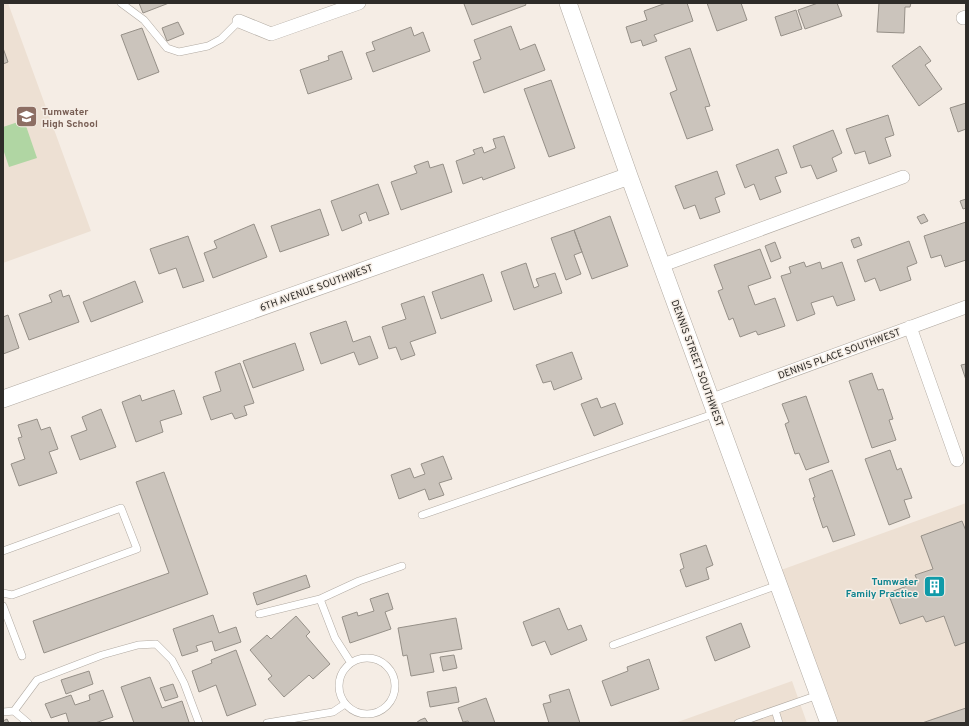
<svg xmlns="http://www.w3.org/2000/svg" width="969" height="726" viewBox="0 0 969 726" font-family="Overpass,sans-serif">
<style>
.built{fill:#ede0d3}
.green{fill:#b0d6a3}
.building{fill:#cbc4bc;stroke:#969088}
.lines{fill:none;stroke-linecap:round;stroke-linejoin:round}
.service-casing{stroke:#b1aaa2;stroke-width:8}
.minor-casing{stroke:#b1aaa2;stroke-width:14}
.tertiary-casing{stroke:#b1aaa2;stroke-width:18}
.service{stroke:#fff;stroke-width:7}
.minor{stroke:#fff;stroke-width:13}
.tertiary{stroke:#fff;stroke-width:17}
.labels{text-anchor:middle;stroke-width:3;stroke-linejoin:round;paint-order:stroke}
.education-label{font-size:10px;font-weight:bold;fill:#785e54;stroke:#f5ede5;text-anchor:start}
.street-label{font-size:10px;fill:#2e2c29;stroke:#f5ede5}
.culture-label{font-size:10px;font-weight:bold;fill:#0d838f;stroke:#f5ede5;text-anchor:end}
</style>
<rect width="100%" height="100%" fill="#f5ede5"/>
<path class="built" d="M3,3H8L91,231L3,263Z
M966,503V723H836L781,570Z
M792,681L807,723H675Z"/>
<path class="green" d="M24,120L37,158L9,167L3,149V127Z"/>
<path class="building" d="M139,3H169L143,13Z
M466,3H525L526,5L472,25L464,4Z
M666,3H687L693,21L654,35L657,41L643,46L641,40L631,43L626,27L647,20L644,11Z
M707,3H741L747,20L717,31Z
M818,3H837L842,16L805,29L798,10Z
M879,3H911L910,7H905L904,33L877,32Z
M796,10L802,29L781,36L775,17Z
M178,22L184,34L167,41L162,28Z
M511,26L520,50L535,44L545,70L484,93L473,62L481,59L474,40Z
M411,27L414,36L423,32L430,51L373,72L366,53L375,50L372,42Z
M142,28L159,72L138,80L121,35Z
M920,46L931,61L925,65L942,89L919,106L892,66Z
M3,48L8,62L3,64Z
M690,48L710,106L705,107L713,130L687,139L670,93L677,90L665,57Z
M342,51L352,79L308,94L300,70L329,60L328,56Z
M551,80L575,148L549,157L524,89Z
M966,103V129L958,132L950,108Z
M888,115L894,135L885,138L891,156L869,164L865,151L855,154L846,129Z
M833,130L842,153L832,158L837,171L817,179L811,165L801,168L793,146Z
M504,136L515,168L483,180L482,177L463,184L456,161L475,154L473,150L482,147L484,153L496,148L493,139Z
M778,149L787,173L775,177L781,192L760,200L754,184L745,188L736,165Z
M428,161L430,168L443,164L452,192L401,210L391,182L417,173L414,166Z
M717,171L725,194L715,198L720,212L700,219L695,205L684,209L675,186Z
M378,184L389,214L369,221L366,212L359,215L362,223L342,231L331,201Z
M966,199V208L963,209L960,201Z
M320,209L329,235L280,252L271,226Z
M924,214L928,221L921,224L917,217Z
M610,216L628,266L592,279L574,230Z
M966,222V260L945,267L941,255L931,258L924,236Z
M254,224L267,257L213,278L204,253L217,248L214,241Z
M574,230L582,252L574,255L581,274L566,280L551,238Z
M188,236L204,281L183,288L176,268L159,274L150,249Z
M859,237L862,245L854,248L851,240Z
M909,241L917,263L907,267L911,280L880,291L875,278L865,282L857,260Z
M775,242L781,258L771,262L765,246Z
M760,249L771,278L748,286L755,305L775,298L785,326L758,335L756,331L740,337L733,318L729,320L718,291L723,289L714,265Z
M804,262L806,267L820,262L822,269L842,262L855,300L837,306L833,296L811,303L815,314L797,321L781,276L791,273L789,267Z
M526,263L534,288L539,286L536,279L555,273L562,293L514,310L501,272Z
M483,274L492,301L441,319L432,292Z
M135,281L143,302L91,322L83,302Z
M61,290L63,297L69,295L79,322L29,340L19,314L52,302L49,295Z
M424,296L436,333L410,342L415,355L401,360L396,347L389,349L382,327L406,319L401,304Z
M8,315L19,348L3,354V317Z
M346,321L353,342L370,336L378,358L359,365L354,352L321,364L310,333Z
M295,343L304,370L253,388L243,361Z
M572,352L582,379L554,390L551,381L543,383L536,365Z
M240,363L254,403L244,406L247,415L235,419L232,413L211,420L203,397L221,391L215,372Z
M966,364V380L961,365Z
M872,373L878,390L883,389L893,419L889,420L896,440L872,448L849,381Z
M174,390L182,414L160,421L163,432L136,442L122,402L140,395L142,401Z
M806,396L829,462L806,470L799,453L795,454L785,424L789,422L782,404Z
M597,398L601,408L615,403L623,424L594,436L581,404Z
M101,409L116,447L80,460L71,436L87,430L82,417Z
M37,419L41,430L50,427L58,449L49,452L57,473L19,486L11,464L25,459L18,438L22,437L18,425Z
M890,450L897,470L901,468L912,498L904,500L910,517L889,525L865,459Z
M443,456L452,479L439,483L444,495L429,500L425,489L399,499L391,475L410,468L414,478L425,474L421,464Z
M832,470L855,535L833,542L827,526L823,528L813,498L815,497L809,479Z
M164,472L208,594L44,653L33,621L169,573L136,482Z
M962,521L966,531V642L955,646L944,616L926,622L923,616L900,624L888,593L918,582L915,575L933,569L921,536Z
M706,545L713,565L706,568L709,579L686,587L680,570L684,568L680,554Z
M306,575L310,587L257,605L253,593Z
M388,593L393,609L385,612L391,629L350,643L342,617L357,612L358,616L374,611L370,599Z
M559,608L568,630L581,625L587,640L551,655L545,641L532,646L523,622Z
M213,615L219,633L236,627L241,642L215,651L212,641L196,646L198,651L182,656L173,629Z
M296,616L310,632L306,636L330,664L313,679L309,675L284,697L268,679L272,676L250,650L267,635L271,639Z
M456,618L462,649L430,654L434,672L411,676L407,655L403,656L398,628Z
M741,623L750,647L715,661L706,637Z
M236,650L256,705L227,716L216,685L199,692L192,671L212,663L211,660Z
M454,655L457,668L443,671L440,657Z
M649,659L659,689L611,706L602,681L628,671L627,667Z
M89,671L93,684L66,694L61,680Z
M150,677L162,708L182,701L189,722L186,723H134L121,687Z
M173,684L178,697L165,701L160,688Z
M456,687L459,702L430,707L427,692Z
M569,689L580,723H549L543,704L551,702L549,695Z
M103,690L113,717L95,723H69L66,713L51,718L45,704L71,695L75,705L90,700L89,695Z
M486,698L495,723H469L468,721L463,722L458,708Z
M966,708V723H922Z
M425,718L428,723H416L420,720Z
M7,719L9,723H3V721Z"/>
<g class="lines">
<defs>
<path id="service" d="M121,3L144,20L167,48L179,52L208,46L221,39L239,21
M422,515L716,413
M3,551L121,508L137,549L12,595L3,593
M3,606L22,656
M259,614L320,599
M613,645L778,585
M339 686a28 28 0 1 1 56 0a28 28 0 1 1-56 0Z
M351,663L335,638L320,599L359,581L402,566
M775,710L779,723
M14,711L37,680L102,655L138,645L156,644L172,660L184,683L199,723
M3,712L14,711L28,723
M267,723L333,712L345,704
M738,723L818,695"/>
<path id="minor" d="M963,18L966,17
M239,21L271,34L359,3
M663,265L903,177
M910,327L957,460
M712,400L966,307"/>
<path id="tertiary" d="M568,3L629,176L829,723
M3,399L629,176"/>
</defs>
<use href="#service" class="service-casing"/>
<use href="#minor" class="minor-casing"/>
<use href="#tertiary" class="tertiary-casing"/>
<use href="#service" class="service"/>
<use href="#minor" class="minor"/>
<use href="#tertiary" class="tertiary"/>
</g>
<defs>
<symbol id="school-square" viewBox="-11 -11 22 22"><rect x="-9" y="-9" width="18" height="18" rx="4" fill="#8d6e63" stroke="#f5ede5"/><path d="M0-5L7-2L0 1L-7-2ZM-4 1L0 2.5L4 1V4Q0 6-4 4Z" fill="#fff"/></symbol>
<symbol id="building-square" viewBox="-11 -11 22 22"><rect x="-9" y="-9" width="18" height="18" rx="4" fill="#0f9aa8" stroke="#f5ede5"/><path d="M-4-6H4V6H1V3H-1V6H-4ZM-2.5-4.3h1.7v1.8h-1.7ZM.8-4.3h1.7v1.8H.8ZM-2.5-1h1.7V.8h-1.7ZM.8-1h1.7V.8H.8Z" fill="#fff"/></symbol>
</defs>
<g fill-rule="evenodd">
<use href="#school-square" x="14" y="104" width="25" height="25"/>
<use href="#building-square" x="922" y="574" width="25" height="25"/>
</g>
<g class="labels">
<g class="education-label">
<text x="42" y="115">Tumwater<tspan x="42" dy="12">High School</tspan></text>
</g>
<g class="street-label">
<text transform="translate(316 287) rotate(-20)" y="4">6TH AVENUE SOUTHWEST</text>
<text transform="translate(839 353) rotate(-20)" y="4">DENNIS PLACE SOUTHWEST</text>
<text transform="translate(698 363) rotate(70)" y="4">DENNIS STREET SOUTHWEST</text>
</g>
<g class="culture-label">
<text x="918" y="585">Tumwater<tspan x="918" dy="12">Family Practice</tspan></text>
</g>
</g>
<rect width="969" height="726" fill="none" stroke="#2e2c29" stroke-width="8"/>
</svg>
